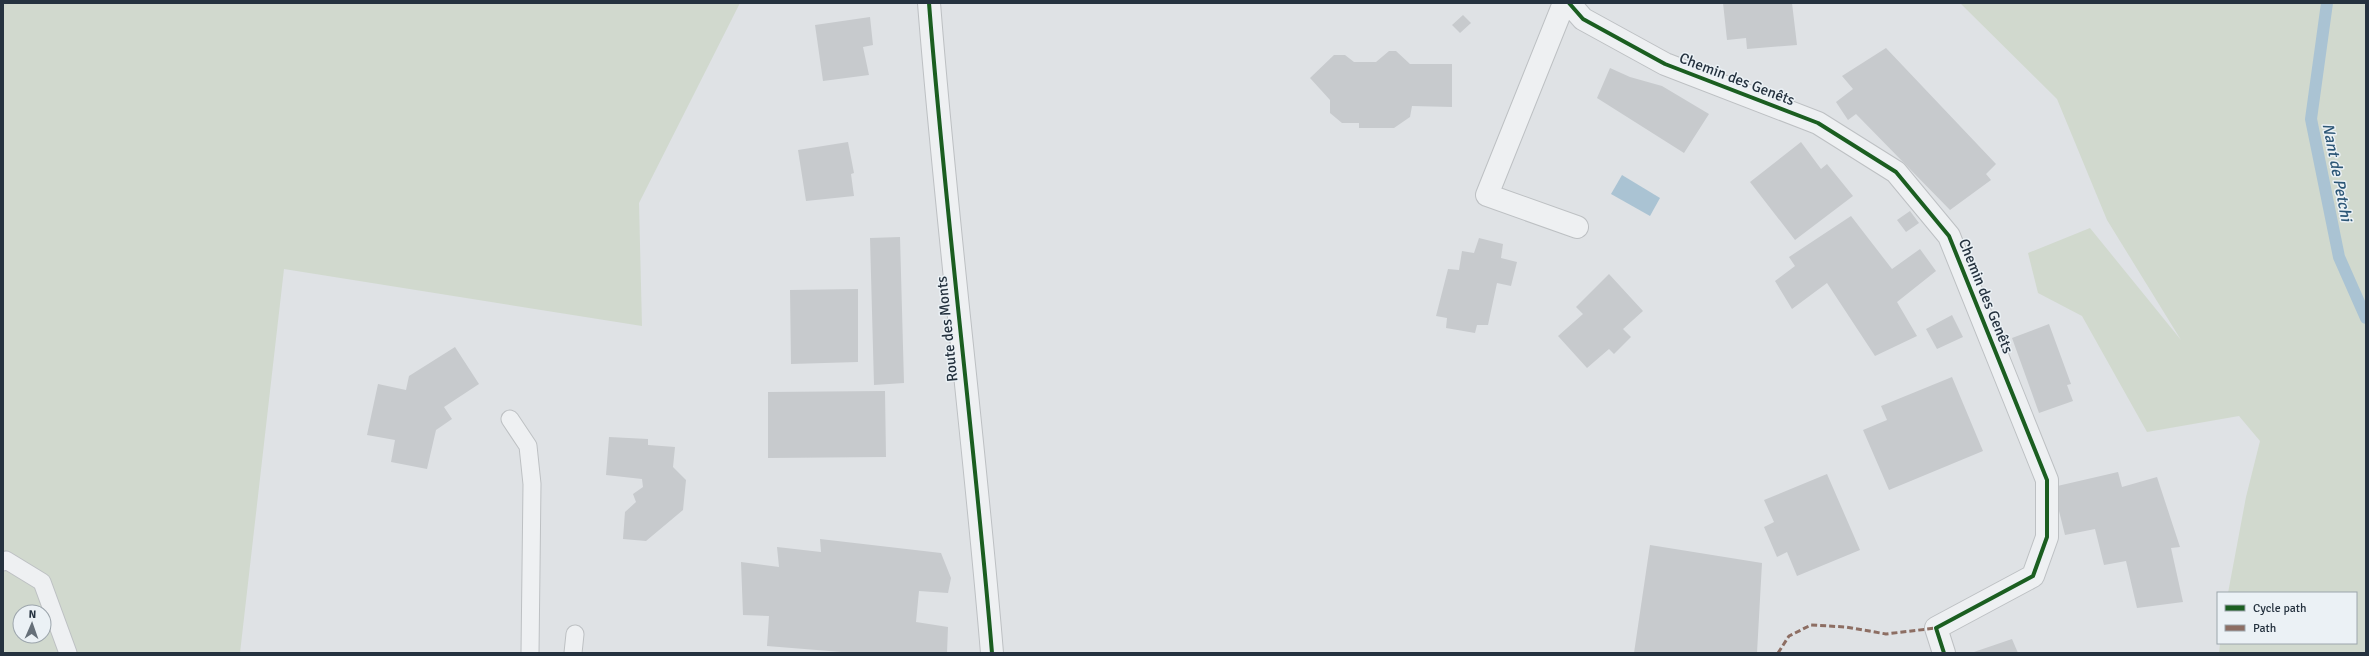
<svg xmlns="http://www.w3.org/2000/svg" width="2369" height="656" viewBox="0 0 2369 656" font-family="Signika,sans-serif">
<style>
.green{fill:#d1d9ce;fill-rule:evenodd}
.water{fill:#aac3d3}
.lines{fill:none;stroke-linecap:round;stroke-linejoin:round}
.stream{stroke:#aac3d3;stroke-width:12}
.building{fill:#c7cacd}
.lane-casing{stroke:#bdc0c3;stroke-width:19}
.street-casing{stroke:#bdc0c3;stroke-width:24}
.lane{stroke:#eef0f2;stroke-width:17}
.street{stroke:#eef0f2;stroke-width:22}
.quiet{stroke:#8d6e63;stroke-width:3;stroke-dasharray:6 3;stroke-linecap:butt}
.cycleway-casing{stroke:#ebf1f5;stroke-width:6}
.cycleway{stroke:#1b5e20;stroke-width:4}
.labels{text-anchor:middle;stroke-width:3;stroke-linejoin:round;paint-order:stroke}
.street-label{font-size:15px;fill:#25323f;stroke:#ebf1f5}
.water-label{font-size:16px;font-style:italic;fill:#2c5676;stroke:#ebf1f5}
</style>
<rect width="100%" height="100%" fill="#dfe2e5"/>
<path class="green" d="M3,3H740L639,203L642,326L284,269L240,653H3ZM20,612H44V636H20Z
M1960,3H2366V653H2219L2220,643H2356V593H2228L2246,497L2260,441L2239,416L2147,432L2082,316L2038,293L2028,253L2090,228L2181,340L2107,220L2057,99Z"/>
<path class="water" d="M1622,175L1660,198L1650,216L1611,194Z"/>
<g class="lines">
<path class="stream" d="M2327,3L2311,119L2339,257L2366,318"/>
</g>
<path class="building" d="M1723,3H1792L1797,45L1747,49L1746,38L1727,40Z
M1463,15L1471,23L1460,33L1452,25Z
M870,17L873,45L863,47L869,75L823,81L815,25Z
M1886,48L1996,164L1986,174L1991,180L1950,210L1856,114L1848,120L1836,102L1853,89L1842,76Z
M1389,51H1396L1410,64H1452V107L1412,106L1410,117L1394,128H1359V123H1342L1330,113V100L1310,78L1334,55H1345L1354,62H1376Z
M1610,68L1630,77L1662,86L1709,114L1684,153L1597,98Z
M848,142L854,173L851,174L854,196L806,201L798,150Z
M1801,142L1821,169L1827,164L1853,196L1795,240L1750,182Z
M1910,211L1919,223L1906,232L1897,220Z
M1851,216L1892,269L1920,249L1936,271L1897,302L1917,336L1875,356L1827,283L1792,309L1775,281L1795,266L1789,257Z
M900,237L904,383L874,385L870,238Z
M1479,238L1503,244L1501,258L1517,262L1511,286L1497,283L1488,325H1477L1475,333L1446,328L1447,318L1436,316L1448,269L1459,270L1462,251L1474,253Z
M1609,274L1643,311L1623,329L1631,337L1614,354L1609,349L1587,368L1558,336L1583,314L1576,307Z
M858,289V362L791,364L790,290Z
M1952,315L1963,337L1937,349L1926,329Z
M2049,324L2071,384L2067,385L2073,401L2039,413L2012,338Z
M455,347L479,384L444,407L452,419L436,430L427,469L391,462L395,440L367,435L378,384L406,390L409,376Z
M1952,377L1983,451L1889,490L1863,430L1887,420L1881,406Z
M885,391L886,457L768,458V392Z
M609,437L648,439V445L675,447L673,467L686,480L683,510L646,541L623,539L625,512L636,502L633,494L643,487L642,479L606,475Z
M2118,472L2122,487L2157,477L2180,547L2171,548L2183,602L2137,608L2126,561L2104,565L2095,529L2065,535L2053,487Z
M1827,474L1860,550L1797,576L1787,552L1777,557L1764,527L1774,522L1764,500Z
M820,539L941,553L951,578L948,593L919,591L916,622L948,627L947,653H854L767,646L769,616L743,615L741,562L779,567L777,547L821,552Z
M1650,545L1762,563L1757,653H1634Z
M2012,639L2018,653H1971Z"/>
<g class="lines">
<defs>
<path id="lane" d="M510,419L528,446L532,484L530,653
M3,562L6,560L42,582L68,653
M573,653L575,634"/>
<path id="street" d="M929,3C946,220 974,436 992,653
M1564,3L1487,195L1577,227
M1569,3L1583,19L1665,64L1818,123L1896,172L1949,236L2047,480V537L2033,576L1936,628L1944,653"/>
</defs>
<use href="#lane" class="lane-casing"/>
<use href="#street" class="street-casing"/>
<use href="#lane" class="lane"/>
<use href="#street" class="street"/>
<path class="quiet" d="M1778,653L1789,636L1811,625L1846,627L1886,634L1936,628"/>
<defs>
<path id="cycleway" d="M929,3C946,220 974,436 992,653
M1569,3L1583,19L1665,64L1818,123L1896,172L1949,236L2047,480V537L2033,576L1936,628L1944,653"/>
</defs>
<use href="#cycleway" class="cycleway-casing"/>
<use href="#cycleway" class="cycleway"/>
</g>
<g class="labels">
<g class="street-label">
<text transform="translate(1737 79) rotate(21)" y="5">Chemin des Genêts</text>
<text transform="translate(1986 296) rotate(68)" y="5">Chemin des Genêts</text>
<text transform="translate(947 329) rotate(-96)" y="5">Route des Monts</text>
</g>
<g class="water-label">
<text transform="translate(2338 172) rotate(79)" y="6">Nant de Petchi</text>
</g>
</g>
<rect width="2369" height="656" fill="none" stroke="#25323f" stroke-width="8"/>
<rect x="2217" y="592" width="140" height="52" fill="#ebf1f5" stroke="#9ca5ac"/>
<rect x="2225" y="605" width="20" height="6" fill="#1b5e20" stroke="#9ca5ac"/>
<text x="2253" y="612" font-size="12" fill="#25323f">Cycle path</text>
<rect x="2225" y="625" width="20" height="6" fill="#8d6e63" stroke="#9ca5ac"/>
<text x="2253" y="632" font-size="12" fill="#25323f">Path</text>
<g transform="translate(32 624) rotate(2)"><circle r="19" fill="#ebf1f5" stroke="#9ca5ac"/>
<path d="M0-3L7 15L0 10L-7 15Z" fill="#667079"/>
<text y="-6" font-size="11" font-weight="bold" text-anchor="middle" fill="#25323f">N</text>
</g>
</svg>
